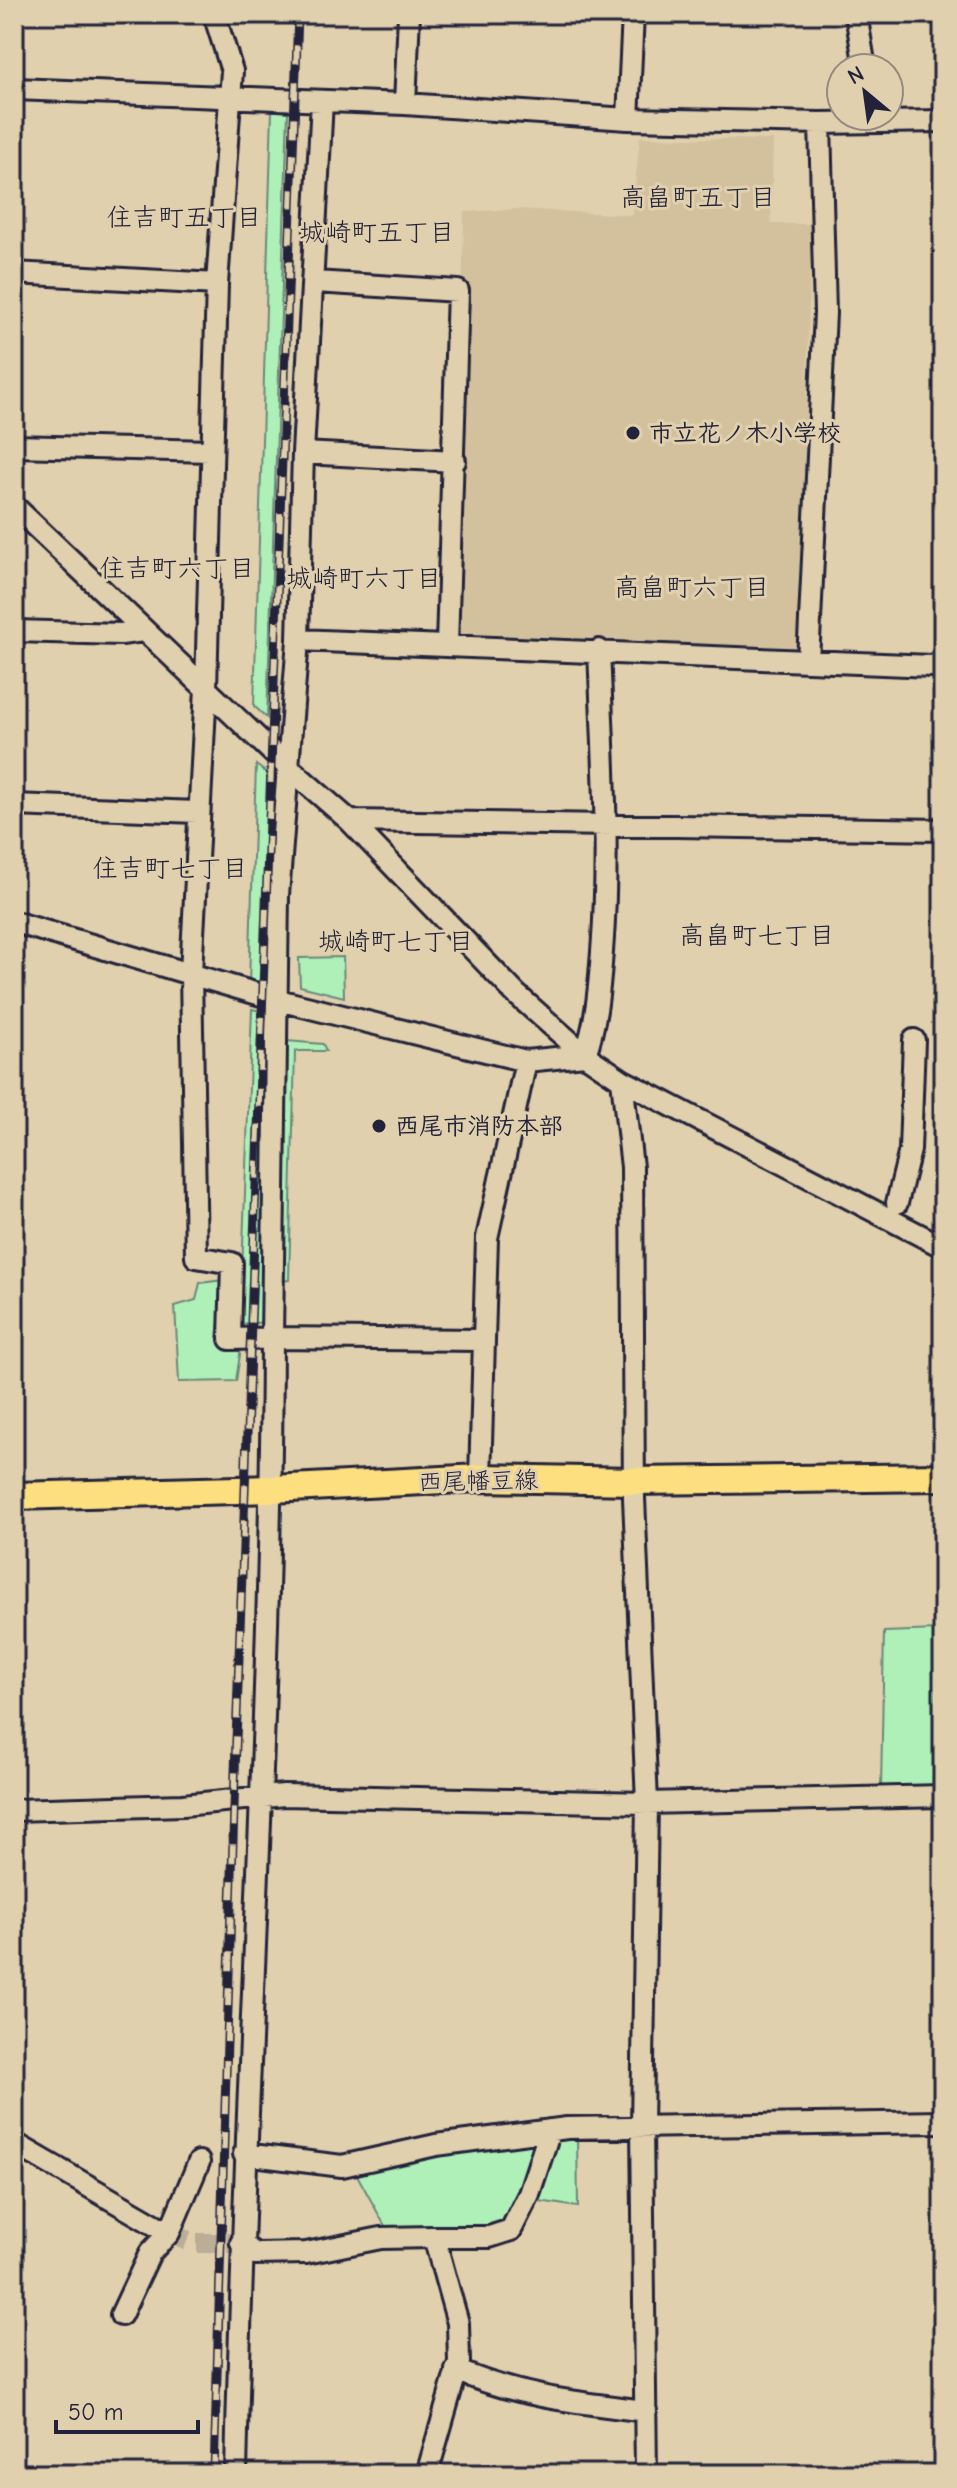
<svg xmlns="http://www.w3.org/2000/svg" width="957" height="2488" viewBox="0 0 957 2488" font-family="'Comic Neue','Klee One',sans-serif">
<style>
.built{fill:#d3c19e}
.green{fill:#aff0b9;stroke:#68897a;stroke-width:2}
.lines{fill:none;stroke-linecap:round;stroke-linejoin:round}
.minor-tunnel{stroke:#bbad96;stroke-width:20;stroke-dasharray:20 10;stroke-linecap:butt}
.minor-casing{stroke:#22223b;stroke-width:26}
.major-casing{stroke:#22223b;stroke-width:32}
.minor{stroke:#e1d0ad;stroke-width:20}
.major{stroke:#fddf80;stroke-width:26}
.rail-casing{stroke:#22223b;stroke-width:9}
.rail{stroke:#e1d0ad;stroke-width:6;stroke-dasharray:18;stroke-linecap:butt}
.poi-dot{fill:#22223b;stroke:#e1d0ad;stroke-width:3}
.labels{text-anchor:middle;stroke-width:6;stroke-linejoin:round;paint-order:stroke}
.poi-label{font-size:24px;font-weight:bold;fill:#22223b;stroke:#e1d0ad;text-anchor:start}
.street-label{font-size:24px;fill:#22223b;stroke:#e1d0ad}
.neighbourhood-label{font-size:26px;fill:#22223b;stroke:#e1d0ad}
</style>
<rect width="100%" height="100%" fill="#e1d0ad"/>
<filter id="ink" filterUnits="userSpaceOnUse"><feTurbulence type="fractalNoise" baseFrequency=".0125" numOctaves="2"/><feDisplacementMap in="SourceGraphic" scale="16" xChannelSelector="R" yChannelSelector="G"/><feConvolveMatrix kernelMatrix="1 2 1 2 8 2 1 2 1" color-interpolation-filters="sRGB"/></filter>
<g filter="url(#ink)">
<path class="built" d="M640,137L773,140L771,224H811L801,654L455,641L464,212L516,209L632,215Z"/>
<path class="green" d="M272,110L288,112L267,718L254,706Z
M256,765L280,783L272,992L249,984Z
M343,957L344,997L300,986L299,958Z
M252,1009L274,1014L267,1322L240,1324Z
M286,1041L323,1044L326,1051H295L289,1280L280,1281Z
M224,1280L217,1337L241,1348L236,1381L179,1382L175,1306L196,1300L200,1283Z
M939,1630L933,1785L881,1789L884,1632Z
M554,2135L577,2136L578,2207L533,2200Z
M541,2139L506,2225L491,2232L385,2226L357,2175L372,2167Z"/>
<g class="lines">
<path class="minor-tunnel" d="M169,2233L193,2243H241"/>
<defs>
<path id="minor" d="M214,14L232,71L217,284L206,688L191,973L196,1257L232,1263L230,1339L272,1338L278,895L298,640L303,453L322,101
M856,14L865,68
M14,89L405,104L628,119L820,123L943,121
M405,104L409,14
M628,119L633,14
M14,273L217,284
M315,282L458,291L447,645
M14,446L211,451
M303,453L455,461
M14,506L288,767L350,821L516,994L585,1055L622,1080L943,1247
M14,631L121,634L143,631
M298,640L932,666L943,662
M808,661L825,313L820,123
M14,805L197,812
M350,821L943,830
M14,922L278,1000L526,1061L585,1055
M585,1055C597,1021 599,988 602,952C610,852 603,750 599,650
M622,1080L632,1167L634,1498L647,1803L642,2127L646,2474
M897,1203L910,1150L914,1040
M480,1478L487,1238L526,1061
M14,1810L183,1805L284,1795L647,1803L943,1796
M14,2143L169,2233
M244,2154L342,2166L436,2145L567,2128L943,2122
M434,2237H489L511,2230L529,2194L550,2130
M241,2243L255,2254L306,2253L381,2238L434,2237L458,2323L459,2362L427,2474
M121,2315L150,2253L169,2233L199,2162
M456,2370C517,2397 582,2403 646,2411
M236,2474C244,2095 271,1717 272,1338L482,1340"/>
<path id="major" d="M14,1496L272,1489L480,1478L634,1481L943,1477"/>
</defs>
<use href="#minor" class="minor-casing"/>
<use href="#major" class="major-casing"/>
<use href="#minor" class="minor"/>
<use href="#major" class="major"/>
<defs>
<path id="rail" d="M214,2474L236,1741L298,14"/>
</defs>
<use href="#rail" class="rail-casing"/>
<use href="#rail" class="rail"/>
</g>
</g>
<g class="poi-dot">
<circle cx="633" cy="433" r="8"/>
<circle cx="379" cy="1126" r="8"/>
</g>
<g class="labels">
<g class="poi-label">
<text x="649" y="441">市立花ノ木小学校</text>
<text x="395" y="1134">西尾市消防本部</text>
</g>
<g class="street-label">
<text transform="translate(478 1481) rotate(-1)" y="8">西尾幡豆線</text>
</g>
<g class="neighbourhood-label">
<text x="698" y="206">高畠町五丁目</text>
<text x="184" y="226">住吉町五丁目</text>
<text x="377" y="241">城崎町五丁目</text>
<text x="177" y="577">住吉町六丁目</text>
<text x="364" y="587">城崎町六丁目</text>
<text x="692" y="596">高畠町六丁目</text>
<text x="170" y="877">住吉町七丁目</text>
<text x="757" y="944">高畠町七丁目</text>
<text x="396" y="950">城崎町七丁目</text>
</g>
</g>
<rect width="957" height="2488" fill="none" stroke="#e1d0ad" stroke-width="48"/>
<rect x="24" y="24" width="909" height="2440" fill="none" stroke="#22223b" stroke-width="3" filter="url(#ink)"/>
<g transform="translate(865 92) rotate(331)"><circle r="38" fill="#e1d0ad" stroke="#958a7f" stroke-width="2"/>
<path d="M0-6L14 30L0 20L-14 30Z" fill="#22223b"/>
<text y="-12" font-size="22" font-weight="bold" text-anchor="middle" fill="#22223b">N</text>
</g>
<path d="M56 2420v12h142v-12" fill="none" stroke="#22223b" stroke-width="4"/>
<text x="68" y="2420" font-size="24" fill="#22223b" stroke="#e1d0ad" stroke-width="6" paint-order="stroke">50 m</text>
</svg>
